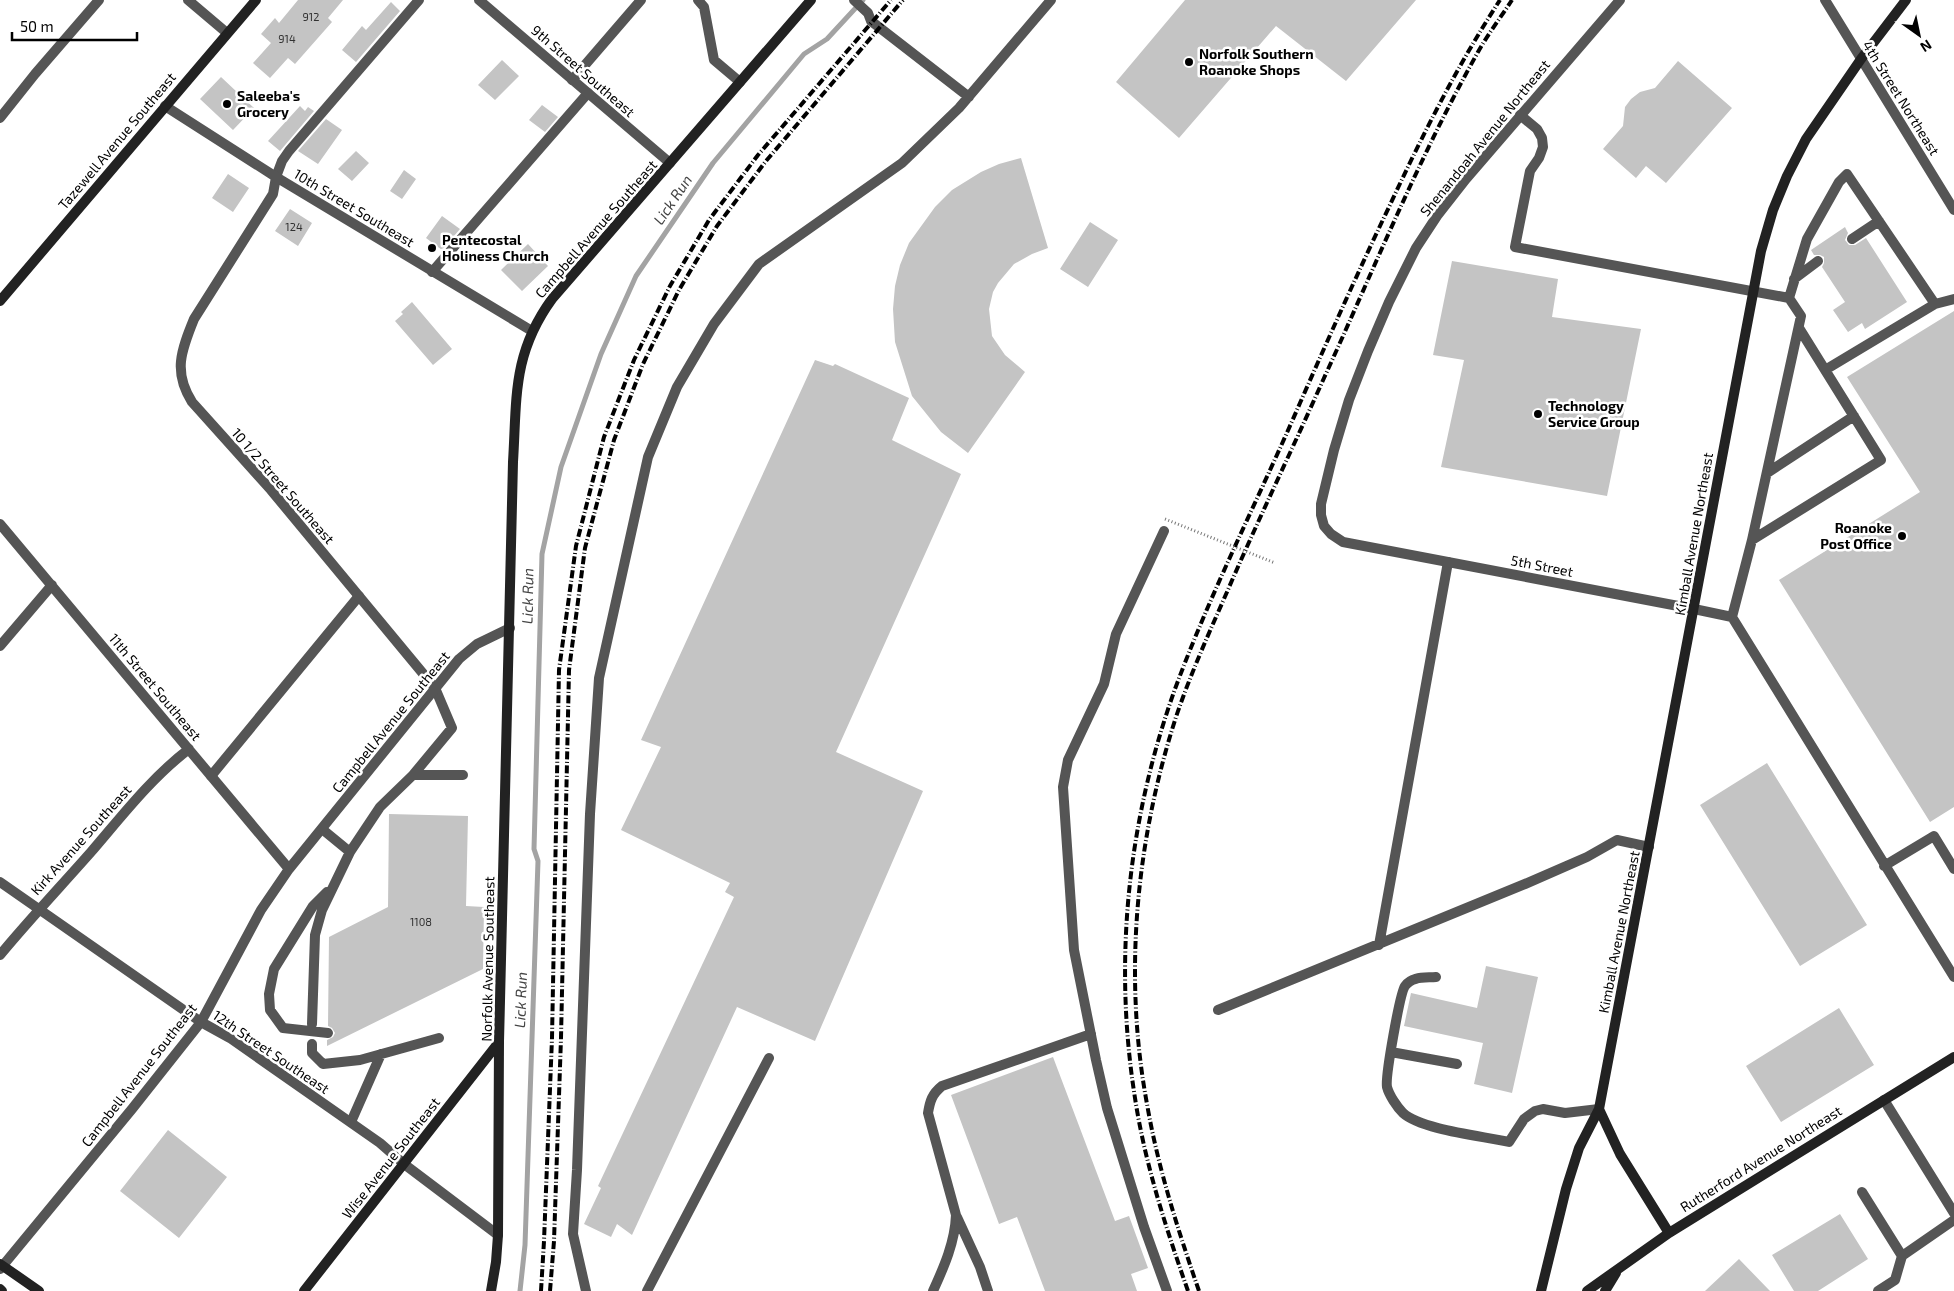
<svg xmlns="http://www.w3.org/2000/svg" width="1954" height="1291" viewBox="0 0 1954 1291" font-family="'Exo 2',sans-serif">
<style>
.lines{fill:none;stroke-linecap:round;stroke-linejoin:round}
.stream{stroke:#a3a3a3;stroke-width:5}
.building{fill:#c4c4c4}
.lane{stroke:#555;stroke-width:10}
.street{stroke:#555;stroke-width:10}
.secondary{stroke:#222;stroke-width:10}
.rail{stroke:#000;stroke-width:4;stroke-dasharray:8 2.5 1 2.5;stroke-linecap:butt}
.path-bridge{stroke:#777;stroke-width:3;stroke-dasharray:1 2.5;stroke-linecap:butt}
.poi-dot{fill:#000;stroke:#fff;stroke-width:2}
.labels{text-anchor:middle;stroke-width:5;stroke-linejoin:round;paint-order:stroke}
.number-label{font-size:11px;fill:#313131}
.poi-label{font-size:14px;font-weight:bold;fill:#000;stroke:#fff;text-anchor:start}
.street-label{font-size:14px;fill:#000;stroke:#fff}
.water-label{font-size:15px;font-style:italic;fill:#444;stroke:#fff}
</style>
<rect width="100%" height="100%" fill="#fff"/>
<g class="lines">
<path class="stream" d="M520,1291L525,1245L538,861L534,849L542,554L561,467L601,354L636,276L713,163L804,54L827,39L863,0"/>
</g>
<path class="building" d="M298,0H343L328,18L332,22L295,64L288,58L270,78L253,63L271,43L261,34L275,18L279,23Z
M1185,0H1416L1346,81L1276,26L1179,138L1116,82Z
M391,2L400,11L356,62L342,50L362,26L366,30Z
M502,60L519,76L495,100L478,85Z
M1678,61L1732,108L1666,183L1646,166L1636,178L1603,149L1623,126L1625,107L1631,99L1640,92L1655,88Z
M221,77L254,108L233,130L200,99Z
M542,105L558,117L545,132L529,120Z
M300,106L305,111L308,107L314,111L280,151L268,141Z
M326,119L342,130L318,164L298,151Z
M356,151L369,163L352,181L338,169Z
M1021,158L1048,248L1032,254L1014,264L998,283L993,292L989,309L992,336L1005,355L1025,372L968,453L941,432L912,396L895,342L893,309L895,286L900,265L909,243L935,207L952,190L981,172L999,164Z
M404,170L416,179L402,199L390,191Z
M228,174L249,188L233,212L212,198Z
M290,209L312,223L298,246L275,231Z
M442,216L460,229L442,250L426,238Z
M1090,222L1118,240L1088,287L1060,269Z
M1845,227L1848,233L1845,240L1849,245H1855L1866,238L1907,302L1865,329L1862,323L1848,332L1833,310L1845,302L1822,267L1824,263V257L1820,255H1814L1811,250Z
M528,244L548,266L522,291L501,270Z
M1452,261L1558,279L1552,317L1641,329L1607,496L1441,467L1464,360L1433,355Z
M412,302L452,349L433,365L395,321L403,314L401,312Z
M1954,311V807L1930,822L1779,580L1920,492L1847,377Z
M815,360L833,366L835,364L909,398L892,440L961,474L836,752L923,791L815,1041L737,1007L632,1235L617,1224L611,1237L584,1224L601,1188L598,1186L734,897L725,892L730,883L621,830L661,747L641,740Z
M1767,763L1867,925L1800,966L1700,805Z
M389,814L468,816L466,906L484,907L483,969L327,1046V1040L333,1037L335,1033L332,1028L328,1026L329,937L388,907Z
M1486,966L1538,977L1512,1093L1474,1084L1483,1043L1404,1026L1411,993L1477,1008Z
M1839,1008L1874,1065L1781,1122L1746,1066Z
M1053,1057L1115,1221L1129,1216L1148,1268L1131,1274L1137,1291H1045L1017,1217L999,1224L951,1095Z
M168,1130L227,1177L179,1238L120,1191Z
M1840,1214L1868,1259L1818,1291H1794L1772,1255Z
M1739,1259L1770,1291H1705Z"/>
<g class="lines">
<path class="lane" d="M698,0L704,7L714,60L740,82
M854,0L868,13L871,21L969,97
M572,80L641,0
M1520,115L1537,129L1542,138L1543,147L1539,158L1530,171L1515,247L1789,298L1801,316L1752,540L1732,617
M0,118L35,74L99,0
M276,177L282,161L289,151L419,0
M1852,239L1879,221
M432,272L588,93
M1794,279L1818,261
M1789,298L1807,239L1839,182L1847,174L1935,304L1825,370
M1935,304L1954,299
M1767,473L1854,416
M1164,531L1116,634L1104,684L1068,760L1063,787L1074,950L1096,1060L1107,1108L1144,1227L1167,1291
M1752,540L1881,460L1799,328
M1694,609L1732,617L1954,977
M413,775H463
M211,776L359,596
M322,829L350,852
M1884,866L1934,836L1954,869
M327,892L313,906L274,969L269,994L270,1010L283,1028L328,1033
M1379,945L1448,562
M1436,977C1425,978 1412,976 1405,986C1400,993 1385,1077 1387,1087C1389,1095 1397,1107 1403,1113C1422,1130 1483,1136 1509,1142L1524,1119L1535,1111L1543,1109L1565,1113L1599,1109
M1218,1010L1525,884L1587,857L1617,840L1649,847
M312,1024L315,935L322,910L350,852L380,807L413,775L452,728L435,688
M312,1044V1053L323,1064L360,1060L439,1038
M1391,1052L1457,1064
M351,1122L381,1054
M1862,1192L1902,1256
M957,1217L980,1267L988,1291
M586,1291L573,1234L577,1170L590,814L599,678L648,457L677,387L714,324L759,264L902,163L959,108L1051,0
M647,1291L769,1058
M933,1291C944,1267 955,1242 956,1215L928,1113C930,1101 932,1094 942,1086L1091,1034
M1878,1291L1895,1280L1902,1256L1954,1220"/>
<path class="street" d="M188,0L227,33
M479,0L670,163
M1620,0L1466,179L1437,216L1416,248L1389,302L1368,351L1349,400L1334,450L1321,504V515L1324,526L1331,534L1343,542L1694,609
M1825,0L1954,210
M165,106L276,177L532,331
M276,177L273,194L194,319C181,351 173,372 192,402L271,490L435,688
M0,524L289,869
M0,646L52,585
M0,882L201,1022L230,1038L380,1143L404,1164L498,1235
M0,955C29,920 61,886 91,852C122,816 151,778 189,749
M1884,1100L1954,1213
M0,1269L132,1109L201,1022L261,910L289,869L459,659L477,644L510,628"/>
<path class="secondary" d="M0,301L256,0
M1599,1109L1620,1154L1669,1233
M0,1264L39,1291
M0,1289L2,1291
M304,1291L499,1042
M491,1291L496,1262L498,1235L499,1042L513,462C517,398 512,354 552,299L811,0
M1541,1291L1566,1189L1579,1148L1599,1109L1761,251L1773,210L1787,176L1806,139L1861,59L1906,0
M1587,1291L1669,1233L1954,1057
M1605,1291L1616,1273"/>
<path class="rail" d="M541,1291L544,1241L552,1038L559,670L576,546L604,437L634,360L670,286L709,220L758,155L891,0
M550,1291L554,1241L561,1038L569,670L585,548L614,440L643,364L679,290L717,226L766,161L903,0
M1188,1291C1166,1228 1145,1164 1135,1098C1113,960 1128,820 1175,689C1211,591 1259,498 1300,403C1329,337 1358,272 1389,207C1422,136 1457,66 1500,0
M1199,1291C1178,1230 1158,1168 1147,1104C1123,975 1136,839 1177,714C1191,673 1209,633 1227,592C1258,520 1292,450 1324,378C1374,269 1419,157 1478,52C1488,34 1501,17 1512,0"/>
<path class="path-bridge" d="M1165,519L1275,563"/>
</g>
<g class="poi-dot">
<circle cx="1189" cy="62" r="5"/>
<circle cx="227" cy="104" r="5"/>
<circle cx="432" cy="248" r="5"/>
<circle cx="1538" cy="414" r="5"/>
<circle cx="1902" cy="536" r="5"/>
</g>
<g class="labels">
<g class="number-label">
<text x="311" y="21">912</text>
<text x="287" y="43">914</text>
<text x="294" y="231">124</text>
<text x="421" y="926">1108</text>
</g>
<g class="poi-label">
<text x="1199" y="59">Norfolk Southern<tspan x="1199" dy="16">Roanoke Shops</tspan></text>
<text x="237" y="101">Saleeba's<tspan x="237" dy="16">Grocery</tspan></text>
<text x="442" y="245">Pentecostal<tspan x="442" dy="16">Holiness Church</tspan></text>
<text x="1548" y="411">Technology<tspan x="1548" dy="16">Service Group</tspan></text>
<text x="1892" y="533" text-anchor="end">Roanoke<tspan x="1892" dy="16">Post Office</tspan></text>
</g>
<g class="street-label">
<text transform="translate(583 71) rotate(41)" y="5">9th Street Southeast</text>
<text transform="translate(1901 98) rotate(58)" y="5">4th Street Northeast</text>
<text transform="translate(1485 138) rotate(-51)" y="5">Shenandoah Avenue Northeast</text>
<text transform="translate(117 141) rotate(-50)" y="5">Tazewell Avenue Southeast</text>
<text transform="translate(354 208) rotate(31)" y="5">10th Street Southeast</text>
<text transform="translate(596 229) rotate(-49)" y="5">Campbell Avenue Southeast</text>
<text transform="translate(283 486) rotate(49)" y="5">10 1/2 Street Southeast</text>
<text transform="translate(1694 534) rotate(-80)" y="5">Kimball Avenue Northeast</text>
<text transform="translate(1542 566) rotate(11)" y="5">5th Street</text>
<text transform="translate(155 687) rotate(50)" y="5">11th Street Southeast</text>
<text transform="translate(391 722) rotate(-51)" y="5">Campbell Avenue Southeast</text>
<text transform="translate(81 840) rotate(-48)" y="5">Kirk Avenue Southeast</text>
<text transform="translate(1619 932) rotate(-79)" y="5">Kimball Avenue Northeast</text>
<text transform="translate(488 959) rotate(-89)" y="5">Norfolk Avenue Southeast</text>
<text transform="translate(271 1052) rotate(34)" y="5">12th Street Southeast</text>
<text transform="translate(139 1075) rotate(-52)" y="5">Campbell Avenue Southeast</text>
<text transform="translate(391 1158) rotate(-52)" y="5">Wise Avenue Southeast</text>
<text transform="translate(1761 1159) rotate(-32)" y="5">Rutherford Avenue Northeast</text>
</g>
<g class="water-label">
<text transform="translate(673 200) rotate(-56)" y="5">Lick Run</text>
<text transform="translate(528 596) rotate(-89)" y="5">Lick Run</text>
<text transform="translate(521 1000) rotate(-88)" y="5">Lick Run</text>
</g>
</g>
<g transform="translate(1919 35) rotate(147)" stroke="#ffffff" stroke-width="4" paint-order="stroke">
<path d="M0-4L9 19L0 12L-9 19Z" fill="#000000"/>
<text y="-8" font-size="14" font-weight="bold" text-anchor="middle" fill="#000000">N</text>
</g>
<path d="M12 32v8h125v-8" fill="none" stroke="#000000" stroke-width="2.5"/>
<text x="20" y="32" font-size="15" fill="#000000" stroke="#ffffff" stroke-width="4" paint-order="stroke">50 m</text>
</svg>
